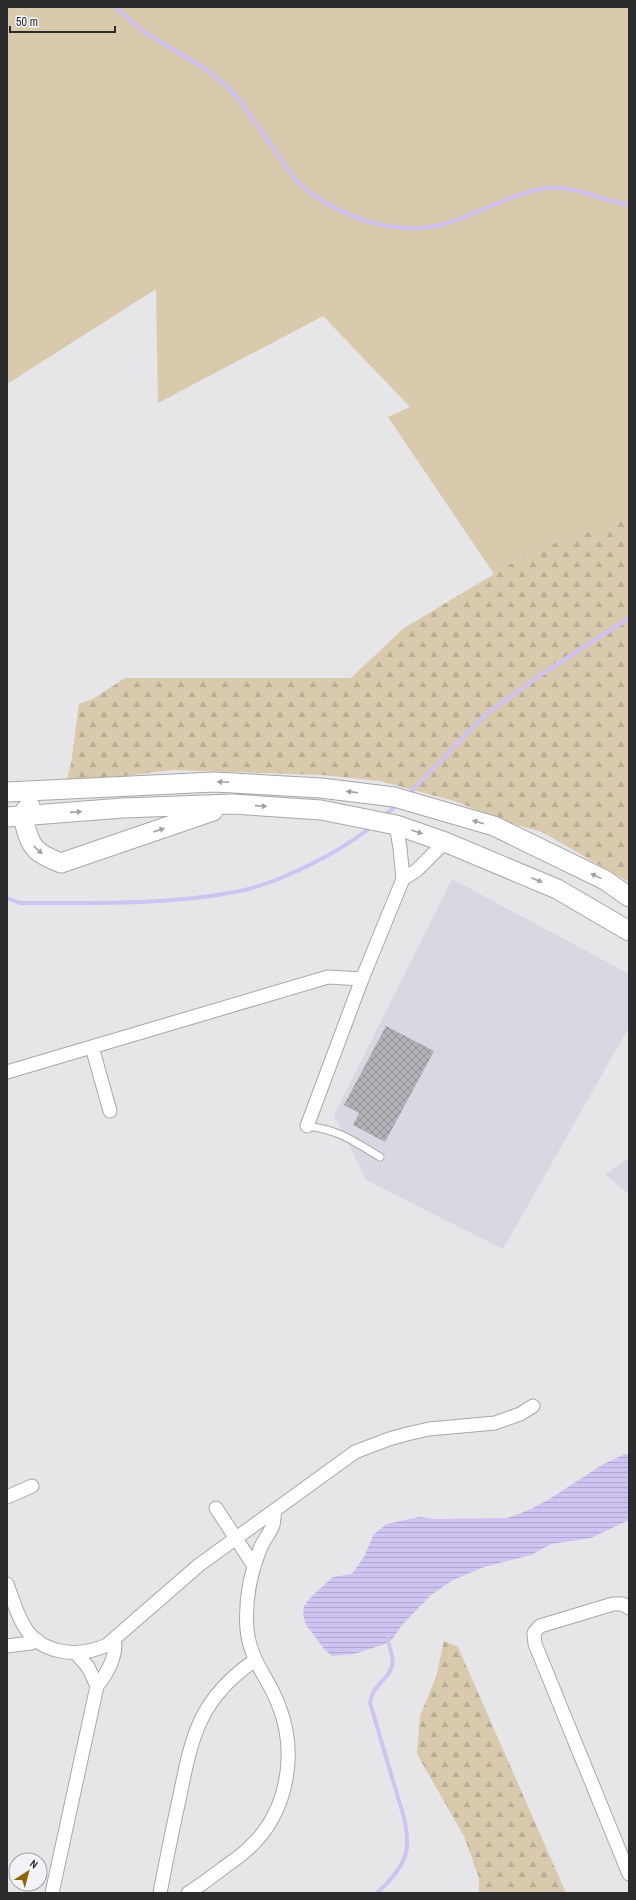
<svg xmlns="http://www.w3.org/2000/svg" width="636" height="1900" viewBox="0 0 636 1900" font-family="'Archivo Narrow',sans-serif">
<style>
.built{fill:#d9d7e2}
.grass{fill:#d9c9ad}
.forest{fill:url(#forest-firs)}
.water{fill:url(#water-rules)}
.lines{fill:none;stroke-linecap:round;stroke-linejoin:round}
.stream{stroke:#cfc3f2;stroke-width:4}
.building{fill:url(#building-cross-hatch)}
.service-casing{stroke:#a8a7ab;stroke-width:9}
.minor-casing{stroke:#a8a7ab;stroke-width:15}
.secondary-casing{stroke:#a8a7ab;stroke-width:21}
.service{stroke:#fff;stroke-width:7}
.minor{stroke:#fff;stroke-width:13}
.secondary{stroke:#fff;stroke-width:19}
.oneway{fill:#a0a0a1}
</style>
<defs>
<pattern id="forest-firs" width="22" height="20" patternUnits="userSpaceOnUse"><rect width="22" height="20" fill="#d9c9ad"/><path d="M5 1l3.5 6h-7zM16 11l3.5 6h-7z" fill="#baad95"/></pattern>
<pattern id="water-rules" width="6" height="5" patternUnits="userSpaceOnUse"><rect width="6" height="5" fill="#cfc3f2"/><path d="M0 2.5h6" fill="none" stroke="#b2a8d0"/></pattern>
<pattern id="building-cross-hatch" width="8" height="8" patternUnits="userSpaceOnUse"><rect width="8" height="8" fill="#b2b1b5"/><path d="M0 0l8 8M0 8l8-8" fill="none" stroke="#919094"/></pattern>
</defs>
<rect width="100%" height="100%" fill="#e6e5e8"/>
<path class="built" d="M452,879L629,974V1027L503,1249L366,1180L334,1115Z
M629,1157V1194L605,1175Z"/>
<path class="grass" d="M7,7H629V511L597,542L590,531L536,549L494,574L388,417L410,407L323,316L158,403L156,289L7,384Z"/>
<path class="forest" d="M629,511V882L542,832L503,821L458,802L380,781L323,775L173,770L66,783L71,764L79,704L93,699L125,678H351L404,628L536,549L590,531L597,542Z
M444,1641L458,1647L566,1893H479V1878L464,1836L417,1754L420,1716L436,1677Z"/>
<path class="water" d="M625,1454H629V1520L591,1538L551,1544L531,1555L484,1567L453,1580L431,1595L401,1626L393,1638L385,1644L354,1654L332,1656L325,1650L306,1625L303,1615L304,1606L311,1597L333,1577L352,1574L364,1557L374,1534L387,1524L419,1517L436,1519L507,1518L529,1510L551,1498L602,1465Z"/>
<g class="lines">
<path class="stream" d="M115,7L144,32L204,68L222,82L238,98L295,179C328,213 392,237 440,225C474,217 505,196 540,189C571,183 599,200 629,205
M407,796L485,715L542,674L629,618
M383,817L398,804
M7,898L20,903H29C100,903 170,905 240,891C266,886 303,869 327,856C343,847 358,838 372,826
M377,1893C388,1883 403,1867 406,1852C409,1842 406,1831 405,1821L370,1703C373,1683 389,1680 392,1666C395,1657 388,1647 388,1638"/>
</g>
<path class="building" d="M386,1026L434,1051L385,1142L353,1125L359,1113L344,1105Z"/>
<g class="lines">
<defs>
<path id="service" d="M307,1126C340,1130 353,1141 380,1157"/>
<path id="minor" d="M403,879L417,870L445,842
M92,1047L110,1111
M7,1072L328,977L362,979
M307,1126L362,979L403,879L400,848L396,825
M7,1497L32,1486
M216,1508L254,1566
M7,1584C12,1597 16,1612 23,1624C39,1655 79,1658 107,1645L199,1565L355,1452L389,1439L407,1434L429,1429L495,1423L520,1414L533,1406
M629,1608L623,1604H613L540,1626L534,1633L535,1644L629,1874
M7,1646L31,1643L37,1640
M76,1653L88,1667L97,1686
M52,1893L97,1686C107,1674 118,1654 114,1639
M160,1893C166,1862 172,1831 179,1800C192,1736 198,1700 255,1660
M188,1893C200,1886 211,1877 222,1869C231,1862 241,1856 249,1848C287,1813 298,1755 279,1706C269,1678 250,1662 247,1629C245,1602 250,1574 260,1549C263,1541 270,1533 273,1525C274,1520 274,1515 275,1510"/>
<path id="secondary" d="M7,792L214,782L321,788L394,797L494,826L605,880L629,897
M30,806C22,811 23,817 25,825C31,850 38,854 61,863L213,811
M7,817L123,808L233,804L321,810L396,825L445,842L557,889L629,931"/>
</defs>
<use href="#service" class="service-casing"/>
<use href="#minor" class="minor-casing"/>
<use href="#secondary" class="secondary-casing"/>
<use href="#service" class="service"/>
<use href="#minor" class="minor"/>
<use href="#secondary" class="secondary"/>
</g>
<defs><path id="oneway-solid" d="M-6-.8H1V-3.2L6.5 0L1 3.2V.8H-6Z"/></defs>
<g class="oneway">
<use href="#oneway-solid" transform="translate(223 782) rotate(-177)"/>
<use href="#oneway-solid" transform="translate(352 792) rotate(-173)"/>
<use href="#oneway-solid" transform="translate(261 806) rotate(4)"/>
<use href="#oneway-solid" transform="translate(76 812) rotate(-4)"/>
<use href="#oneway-solid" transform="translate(478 822) rotate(-164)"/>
<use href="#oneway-solid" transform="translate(159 830) rotate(-19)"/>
<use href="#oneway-solid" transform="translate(417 832) rotate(19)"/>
<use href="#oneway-solid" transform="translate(38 850) rotate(42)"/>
<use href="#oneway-solid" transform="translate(596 876) rotate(-154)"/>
<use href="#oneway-solid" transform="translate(537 880) rotate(23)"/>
</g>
<rect width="636" height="1900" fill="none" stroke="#2c2c2e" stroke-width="16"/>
<g transform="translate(28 1872) rotate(36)"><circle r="19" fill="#f3f2f6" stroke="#a3a3a6"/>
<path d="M0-3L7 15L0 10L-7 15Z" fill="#8e660a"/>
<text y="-6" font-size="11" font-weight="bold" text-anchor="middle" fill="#2c2c2e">N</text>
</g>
<path d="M10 26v6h105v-6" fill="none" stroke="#2c2c2e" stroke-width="2"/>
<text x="16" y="26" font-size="12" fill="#2c2c2e" stroke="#f3f2f6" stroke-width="3" paint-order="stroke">50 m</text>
</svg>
